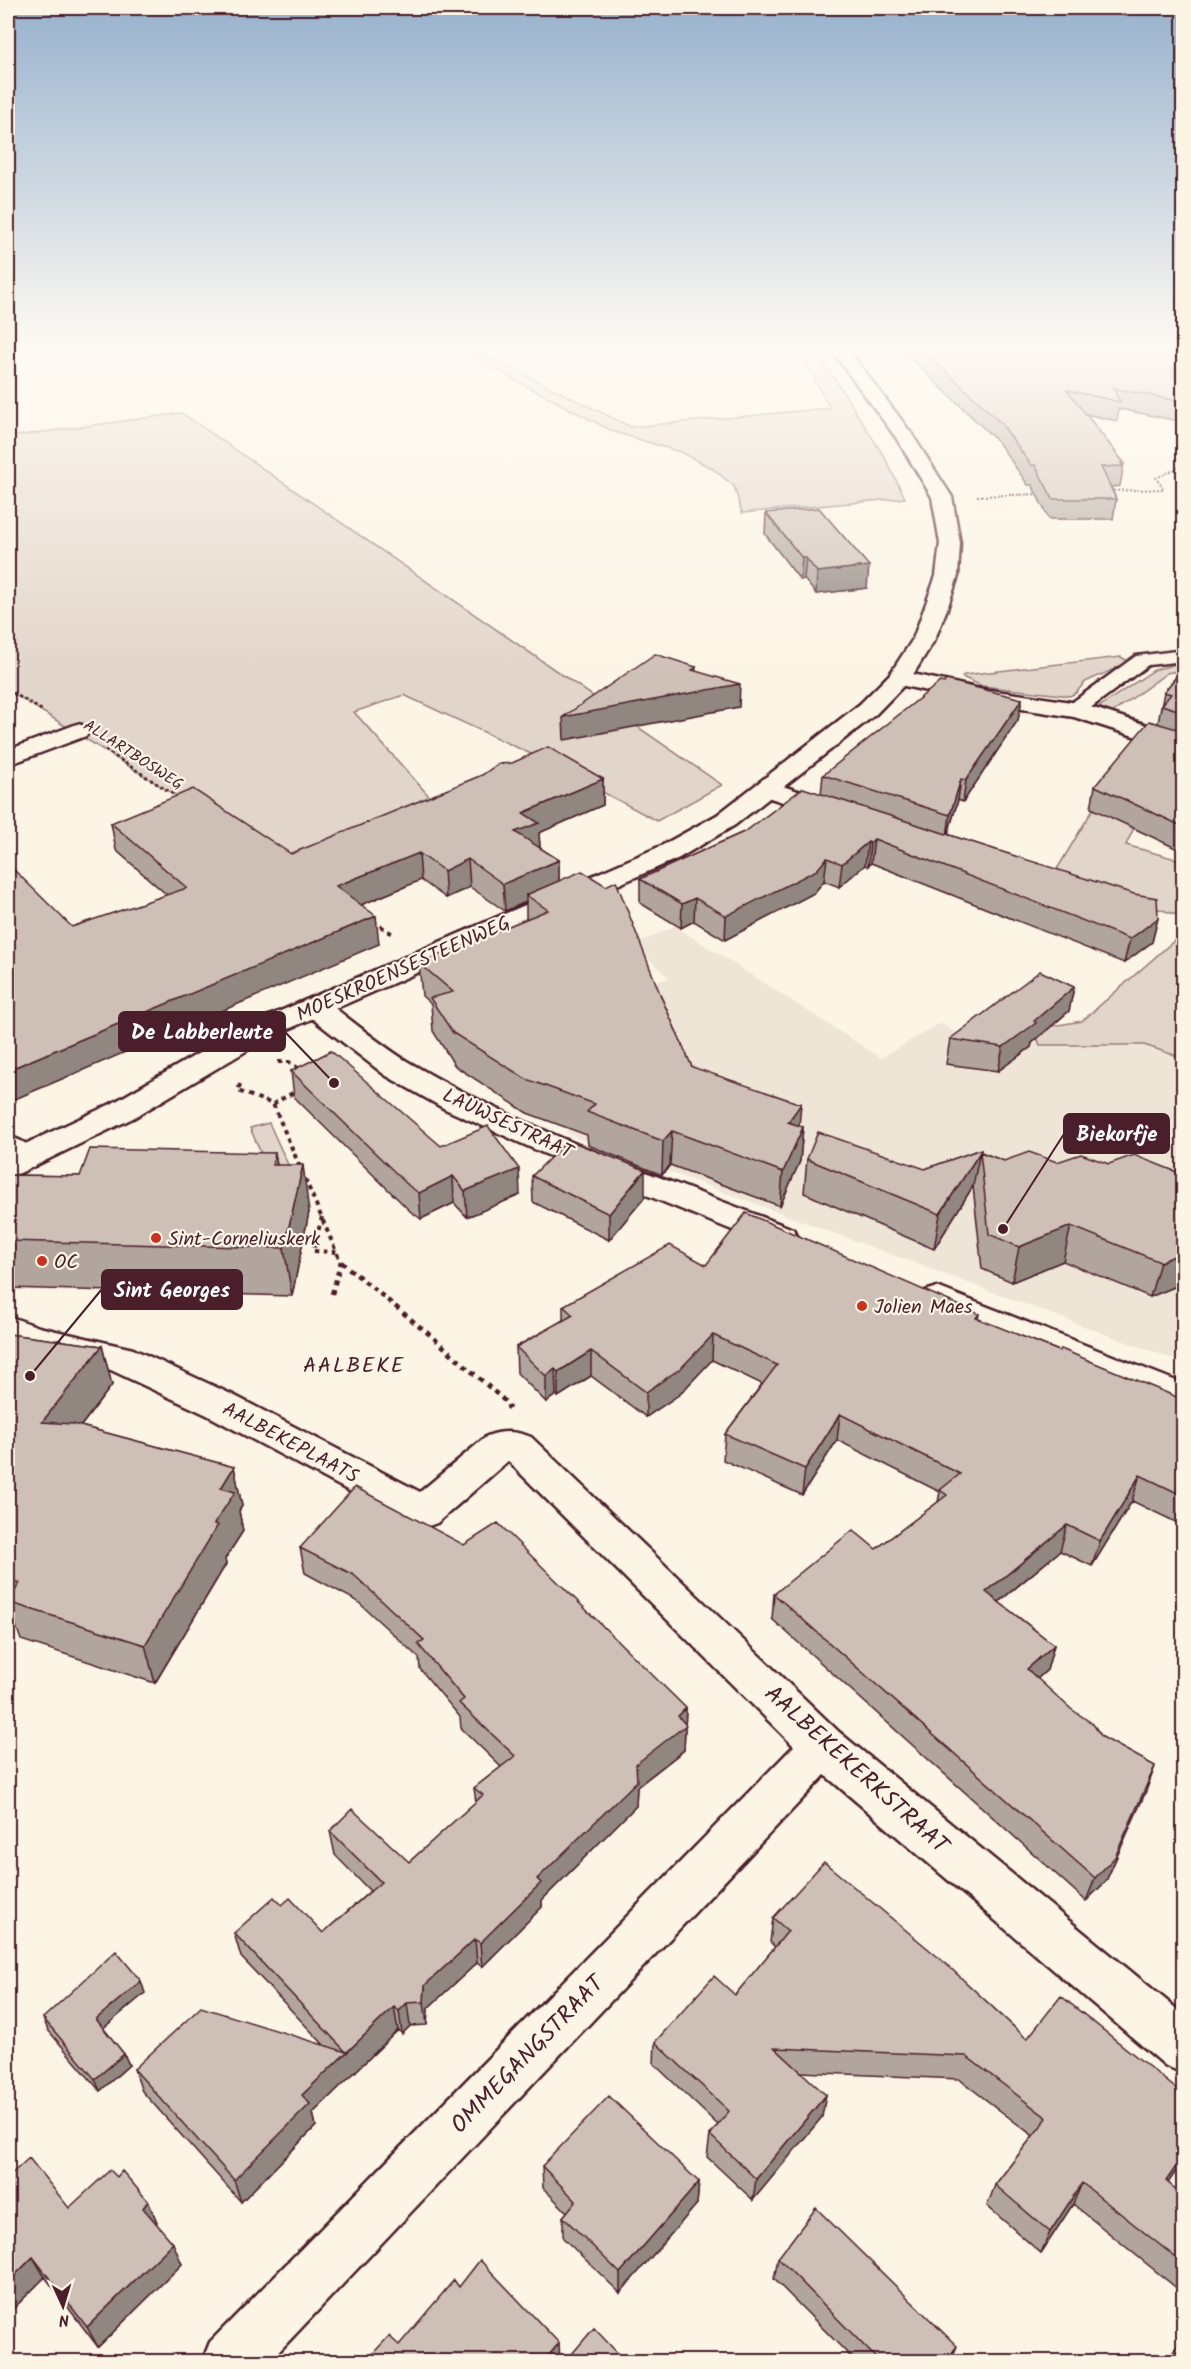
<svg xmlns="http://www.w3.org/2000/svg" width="1191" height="2369" viewBox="0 0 1191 2369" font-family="Kalam,sans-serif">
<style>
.built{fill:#eee5d7}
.green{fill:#e2d5ca;stroke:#967a7a;stroke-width:1.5}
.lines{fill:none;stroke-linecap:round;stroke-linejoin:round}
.service-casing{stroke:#4a1f2b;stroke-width:5}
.minor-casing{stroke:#4a1f2b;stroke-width:5}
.tertiary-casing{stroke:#4a1f2b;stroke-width:5}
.primary-casing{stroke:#4a1f2b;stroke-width:5}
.path-far3{stroke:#4a1f2b;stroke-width:2;stroke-dasharray:2 2;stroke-linecap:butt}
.path-far2{stroke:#4a1f2b;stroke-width:3;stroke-dasharray:3 3;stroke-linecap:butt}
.path-far1{stroke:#4a1f2b;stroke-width:4;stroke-dasharray:4.5 4.5;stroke-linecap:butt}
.path{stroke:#4a1f2b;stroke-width:4.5;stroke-dasharray:5 5;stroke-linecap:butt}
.service{fill:#fcf5e5;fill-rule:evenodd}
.minor{fill:#fcf5e5;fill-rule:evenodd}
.tertiary{fill:#fcf5e5;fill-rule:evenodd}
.primary{fill:#fcf5e5;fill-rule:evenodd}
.wall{fill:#b2a59d;stroke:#4a1f2b;stroke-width:1.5}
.shaded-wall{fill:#918680;stroke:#4a1f2b;stroke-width:1.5}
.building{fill:#cfc0b7;stroke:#4a1f2b;stroke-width:1.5}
.poi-dot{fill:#c8321e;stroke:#fcf5e5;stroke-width:2}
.labels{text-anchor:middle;stroke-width:4.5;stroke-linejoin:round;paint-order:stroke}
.far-street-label{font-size:16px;fill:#4a1f2b;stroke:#fcf5e5}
.street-label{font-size:20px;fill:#4a1f2b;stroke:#fcf5e5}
.poi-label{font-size:20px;fill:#4a1f2b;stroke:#fcf5e5;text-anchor:start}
.quarter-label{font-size:22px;letter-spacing:1.5px;fill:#4a1f2b;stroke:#fcf5e5}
.near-street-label{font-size:24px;fill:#4a1f2b;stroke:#fcf5e5}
.leader{fill:none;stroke:#4a1f2b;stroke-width:2}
.callout-dot{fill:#4a1f2b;stroke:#fcf5e5;stroke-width:2}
.callout{fill:#4a1f2b;stroke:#4a1f2b;stroke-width:2}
.callout-label{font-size:21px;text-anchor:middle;font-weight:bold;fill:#fff}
</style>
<rect width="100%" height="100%" fill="#fcf5e5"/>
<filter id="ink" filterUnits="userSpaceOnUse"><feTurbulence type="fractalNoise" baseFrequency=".0167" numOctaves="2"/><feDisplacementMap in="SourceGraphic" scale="12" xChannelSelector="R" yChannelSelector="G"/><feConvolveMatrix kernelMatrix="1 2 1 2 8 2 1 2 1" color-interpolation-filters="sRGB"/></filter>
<g filter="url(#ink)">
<path class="built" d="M675,926L881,1058L940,1023L979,1047L1013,1023L1127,1045H1144L1183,1058V1363L565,1133L570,1128L647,984L669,978L634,945Z"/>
<path class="green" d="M454,348H470L631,427L830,408L797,348H815L884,456L905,498L742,513L734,486L713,469L683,453L612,431Z
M182,413L722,785L657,821L531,754L404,695L354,712L437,805L275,858L8,690V437Z
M1121,657L1128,661L1126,664L1085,682L1076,693L1070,696L982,686L962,677L964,675Z
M1183,662V670L1167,673L1112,713L1099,707L1154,670Z
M1102,794L1145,804L1126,845L1183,861V917L1054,874Z
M1183,933V1058L1144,1045H1040L1034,1029L1082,1021Z
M269,1123L290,1169L270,1174L250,1128Z"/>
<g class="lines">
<defs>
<path id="service" d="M1184,650V661L1148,665L1089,709L1085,714H1071L1068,710L1074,701L1136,656Z"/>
<path id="minor" d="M899,671L976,688L1078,703L1184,737V752L1074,717L976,702L891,683L887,678L891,673Z
M77,724L86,726L89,731L86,736L8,765V750Z
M767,781L844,806L848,811L844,816L835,819L758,794L754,789L758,784Z
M8,1316L39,1327L133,1349L233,1395L420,1492L487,1436C503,1430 515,1431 531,1437L839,1732L1184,2015V2073L1166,2066L825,1775L269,2362H202L210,2342L794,1746L508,1461L437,1523L423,1528L409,1523L207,1415L111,1370L32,1352L8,1343Z"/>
<path id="tertiary" d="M315,998L325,1001C353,1021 380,1045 410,1063C529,1133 664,1178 793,1229L798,1237L793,1245L781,1249L769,1245L543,1153L445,1109L385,1075L305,1013L300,1007L305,1001Z
M8,1136C21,1140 33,1146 40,1158L35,1166L24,1169L8,1162Z
M937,1287L1184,1384V1413L925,1309L919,1300L925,1291Z"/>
<path id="primary" d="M830,348H847L911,433L952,497L960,543L958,576L948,606L935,639L911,678L876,714L735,825L679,858L268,1038L133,1118L20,1173L8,1176V1152L111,1104L246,1026L661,846L717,815L860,704L890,674L913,639L936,576L940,543L932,497L897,439Z"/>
</defs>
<use href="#service" class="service-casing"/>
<use href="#minor" class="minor-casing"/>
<use href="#tertiary" class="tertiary-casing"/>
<use href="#primary" class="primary-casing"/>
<path class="path-far3" d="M1109,491L1164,489L1156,478L1184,465
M977,496L1041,494"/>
<path class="path-far2" d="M8,690L43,711
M105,750L179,798"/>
<path class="path-far1" d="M373,921L394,935
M278,1062H289L301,1070
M240,1084L238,1091L273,1104L341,1263
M273,1104L296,1091
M322,1217L313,1251L337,1252"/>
<path class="path" d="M341,1262L435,1339L507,1403L509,1409
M332,1294L341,1261"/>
<use href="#service" class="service"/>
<use href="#minor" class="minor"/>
<use href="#tertiary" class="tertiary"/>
<use href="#primary" class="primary"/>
</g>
<path class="wall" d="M900,348H1184V422L1119,409L1117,421L1085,414L1124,463L1120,486L1111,487L1116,499L1113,519H1049L1032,485H1028L998,442Z
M766,513L867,588L816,594L804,579L800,580L765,534Z
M1184,667V852L1091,808L1095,786L1158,723L1164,692Z
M1022,699L1018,720L963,802L958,800L948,834L1158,918L1152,942L1124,963L871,863L868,866L865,865L839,887L824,881L814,893L725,940L694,921L681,928L640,903V879L746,831L821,794L823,775Z
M603,779V805L539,833L540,848L559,860V881L662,999L692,1067L803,1127L800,1161L780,1206L670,1165L662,1175L588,1145L587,1135L527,1113L455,1066L433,1031L431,1004L422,996L419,963L526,919V902L505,911L470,887L446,898L421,880L361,905L379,944L72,927L167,895L116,850L111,823L291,854Z
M1074,987L1069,1011L1032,1043L1031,1047L998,1071L946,1064L950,1039Z
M291,1071L441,1146L520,1195L467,1217L454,1203L421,1219L411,1212L294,1097Z
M981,1149V1152L1004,1161L1057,1162L1184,1283L1150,1297L1063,1261L1012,1282L982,1269L973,1186L934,1249L804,1193L807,1159L925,1169Z
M275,1153L277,1165L309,1212L292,1296L8,1288V1175L80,1176Z
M532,1176L645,1197L609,1240L533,1202Z
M706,1265L979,1314L978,1319L1184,1400V1526L1132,1501L1092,1566L1060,1551L999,1602L1054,1645L1047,1670L1037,1679L1102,1737L1155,1766L1146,1791L1106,1881L1086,1901L772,1619L774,1594L876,1549L938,1502L940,1492L837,1440L802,1495L723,1460L725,1434L762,1384L712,1360L680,1394L646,1417L591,1376L558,1397L556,1395L546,1402L517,1373L516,1347L563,1320V1306Z
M8,1334L102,1346L112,1385L81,1426L234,1467L242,1506L239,1511L243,1531L225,1559L226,1564L155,1683L21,1640L12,1615L8,1614Z
M300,1548L686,1708L684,1750L637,1787L636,1806L542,1900V1907L482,1967L477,1963L428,2008L427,2025L410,2026L402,2034L398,2030L313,2113L316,2126L241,2202L142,2091L134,2069L323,2044L241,1957L234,1933L282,1905L323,1933L370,1891L335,1855L330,1831L409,1862L476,1802L474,1788L501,1767L461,1728L460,1717L420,1669L419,1658L357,1601L305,1573Z
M1184,1584V1610L1176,1605Z
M773,1918L1168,2183L1184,2196V2294L1073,2204L1041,2253L987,2206L995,2185L1033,2136L959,2079L800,2072L822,2117L753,2200L707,2157L710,2135L718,2125L654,2064L655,2042L735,1995L775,1947L770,1942Z
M145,1993L103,2028L124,2054L129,2065L100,2091L48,2030L43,2018Z
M542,2166L699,2182L697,2204L620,2293L563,2238V2217L567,2212L543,2188Z
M8,2177L69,2208L117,2177L148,2201L157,2222L156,2223L182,2264L98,2347L45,2277L8,2314Z
M778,2258L951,2361H855L774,2279Z
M1184,2336V2361H1167Z"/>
<path class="shaded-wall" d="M1180,361H1184V379L1167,388L1171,370Z
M802,558H806L804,579L800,580Z
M869,566L867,588L816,594L817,572Z
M696,667L695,689L740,684L739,707L564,740L563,717L692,670Z
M1022,699L1018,720L963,802L966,780Z
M603,779V805L539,833L540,850L515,832L523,813Z
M961,779L958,800L947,837L950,815Z
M874,839L871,863L868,866L870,843Z
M868,842L865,865L839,887L842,864Z
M419,853L421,880L339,914L336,886Z
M827,858L824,881L814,893L725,940L726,916Z
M468,859L470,887L446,898L444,871Z
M559,860V888L526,895V902L505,911L503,884Z
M695,898L694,921L681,928L682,904Z
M376,916L379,944L8,1102V1070Z
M1158,918L1152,942L1124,963L1130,939Z
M1074,987L1069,1011L1032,1043L1031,1047L998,1071L1003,1047Z
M801,1104L798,1138L788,1122Z
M803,1127L800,1161L780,1206L783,1172Z
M672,1131L670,1165L662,1175L663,1141Z
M980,1152L973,1186L934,1249L940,1214Z
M275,1153L282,1200L272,1165Z
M303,1165L309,1212L292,1296L284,1248Z
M519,1169L520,1195L467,1217L465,1191Z
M645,1170V1197L609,1240V1214Z
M453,1176L454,1203L421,1219L419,1193Z
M1071,1226L1063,1261L1012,1282L1019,1247Z
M1184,1252V1283L1150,1297L1160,1262Z
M713,1335L712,1360L680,1394L646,1417V1392Z
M102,1346L112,1385L54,1461L42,1422Z
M591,1351V1376L558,1397V1372Z
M555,1369L556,1395L546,1402V1376Z
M840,1414L837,1440L802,1495L805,1469Z
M234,1467L242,1506L239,1511L243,1531L225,1559L226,1564L155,1683L145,1645L214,1524L221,1488Z
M1140,1475L1132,1501L1092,1566L1100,1541Z
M1067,1525L1060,1551L980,1617L986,1592Z
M1054,1645L1047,1670L1020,1694L1027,1669Z
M686,1708L684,1750L637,1787L636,1806L542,1900V1907L482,1967L480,1943L537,1879L678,1716Z
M1155,1766L1146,1791L1106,1881L1086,1901L1095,1878Z
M475,1939L477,1963L428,2008L427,2025L424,2002L425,1985Z
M141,1981L145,1993L100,2031L96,2019Z
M407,2003L410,2026L402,2034L399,2011Z
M8,2006L11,2016L8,2020Z
M394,2007L398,2030L313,2113L316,2126L241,2202L234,2180L302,2095Z
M124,2054L129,2065L100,2091L95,2079Z
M826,2095L822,2117L753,2200L756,2179Z
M1184,2155V2160L1155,2202L1166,2181Z
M699,2182L697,2204L620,2293V2273Z
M1082,2183L1073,2204L1041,2253L1050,2232Z
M148,2201L157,2222L152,2229L143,2208Z
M173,2243L182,2264L98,2347L87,2327Z
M33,2257L45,2277L8,2314V2282Z
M559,2343L560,2361H544Z
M957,2346L951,2361H946Z"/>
<path class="building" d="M921,348H1184V361H1180L1171,370L1174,377H1184V402L1113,388L1120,402L1067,390L1124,463H1121L1123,466L1101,467L1116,499H1053L1035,465H1031L1001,423Z
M819,508L869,566L817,572L806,558H802L766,513Z
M655,654L696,667L692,670L740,684L563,717Z
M1184,667V712L1162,705L1171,694L1164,692Z
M946,680L1022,699L966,780L961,779L950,815L823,775L940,682L944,683Z
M1149,721L1184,731V827L1095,786Z
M548,747L603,779L523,813L539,823L515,832L559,860L503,884L468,859L444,871L419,853L336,886L376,916L8,1070V864L72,927L187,888L111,823L193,789L291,854L482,775L498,764L512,763Z
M803,788L1134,894L1157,898L1158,918L1130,939L874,839L870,843L868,842L842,864L827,858L817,870L726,916L695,898L682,904L640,879L746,831Z
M582,871L606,886L616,881L662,999L692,1067L801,1104L788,1122L803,1127L783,1172L672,1131L663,1141L587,1112L595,1104L526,1079L453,1033L430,998L453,992L419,963L548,910L526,895Z
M1040,971L1074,987L1034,1021L1036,1023L1003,1047L950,1039Z
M331,1051L441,1146L488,1126L519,1169L465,1191L453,1176L419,1193L409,1186L291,1071Z
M818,1132L925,1169L981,1149L980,1152L1004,1161L1029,1152L1057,1162L1081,1154L1109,1164L1134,1155L1177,1172L1184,1160V1252L1160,1262L1071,1226L1019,1247L989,1234L980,1152L940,1214L807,1159Z
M568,1140L645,1170L609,1214L532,1176Z
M90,1149L275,1153L272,1165H303L284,1248L8,1241V1175L80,1176Z
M746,1213L979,1314L976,1318L1059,1351L1061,1349L1184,1400V1496L1140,1475L1100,1541L1067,1525L986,1592L1054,1645L1027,1669L1071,1709L1093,1724L1102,1737L1155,1766L1115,1857L1095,1878L774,1594L853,1530L876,1549L947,1495L940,1490L960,1474L840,1414L805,1469L725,1434L777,1365L713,1335L681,1368L646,1392L591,1351L558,1372L555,1369L546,1376L516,1347L573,1315L563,1306L670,1245L706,1265Z
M8,1334L102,1346L42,1422L73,1424L234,1467L221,1488L235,1492L214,1524L218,1525L145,1645L8,1602L20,1583L8,1579Z
M355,1487L464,1545L498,1523L686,1708L678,1716L686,1725L636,1764L637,1781L537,1879L541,1883L480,1943L475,1939L425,1985L424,2002L407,2003L399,2011L394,2007L302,2095L310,2104L234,2180L134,2069L201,2007L346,2052L234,1933L274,1897L282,1905L290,1898L323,1933L381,1882L330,1831L352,1809L409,1862L483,1795L474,1788L515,1756L459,1703L464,1699L418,1644L424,1640L354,1575L300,1548Z
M824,1862L944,1962L1027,2039L1061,1996L1184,2095V2155L1166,2181L1184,2196V2264L1082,2183L1050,2232L995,2185L1047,2118L966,2056L775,2048L826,2095L756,2179L710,2135L729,2111L655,2042L714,1976L735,1995L788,1931L773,1918Z
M116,1951L141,1981L96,2019L124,2054L95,2079L43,2018Z
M609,2096L699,2182L620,2273L563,2217L576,2201L542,2166Z
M29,2158L69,2208L110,2170L117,2177L122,2171L148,2201L143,2208L173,2243L87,2327L33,2257L8,2282V2177Z
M816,2208L957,2346L946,2361H879L778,2258Z
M480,2260L559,2343L544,2361H366L389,2336L399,2345L454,2280L459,2287Z
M594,2328L625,2361H566Z
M1184,2336V2352L1177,2347Z"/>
</g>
<linearGradient id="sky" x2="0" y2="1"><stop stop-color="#98b1cd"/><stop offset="0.51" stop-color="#fefaf3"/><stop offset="1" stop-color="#fefaf3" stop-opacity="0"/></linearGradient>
<rect width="1191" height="680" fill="url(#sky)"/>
<g class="poi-dot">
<circle cx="156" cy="1238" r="6"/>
<circle cx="42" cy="1261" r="6"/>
<circle cx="862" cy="1306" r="6"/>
</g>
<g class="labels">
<g class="far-street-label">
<text transform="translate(134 754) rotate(33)" y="6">ALLARTBOSWEG</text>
</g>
<g class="street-label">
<text transform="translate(403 968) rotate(-24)" y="7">MOESKROENSESTEENWEG</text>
<text transform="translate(508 1123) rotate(25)" y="7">LAUWSESTRAAT</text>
<text transform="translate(291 1442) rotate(28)" y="7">AALBEKEPLAATS</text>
</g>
<g class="poi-label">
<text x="168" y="1245">Sint-Corneliuskerk</text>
<text x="54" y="1268">OC</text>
<text x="874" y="1313">Jolien Maes</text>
</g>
<g class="quarter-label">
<text x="354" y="1372">AALBEKE</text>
</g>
<g class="near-street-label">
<text transform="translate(857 1769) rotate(42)" y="8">AALBEKEKERKSTRAAT</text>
<text transform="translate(527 2054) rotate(-46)" y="8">OMMEGANGSTRAAT</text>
</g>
</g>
<path class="leader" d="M334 1083L285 1032M1003 1229L1064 1134M30 1376L102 1289"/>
<g class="callout-dot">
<circle cx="334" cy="1083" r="6"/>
<circle cx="1003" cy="1229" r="6"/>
<circle cx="30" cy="1376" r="6"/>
</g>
<g class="callout">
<rect x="119" y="1012" width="166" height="39" rx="6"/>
<rect x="1064" y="1114" width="105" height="39" rx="6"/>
<rect x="102" y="1270" width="140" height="39" rx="6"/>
</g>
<g class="callout-label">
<text x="202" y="1039">De Labberleute</text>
<text x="1117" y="1141">Biekorfje</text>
<text x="172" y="1297">Sint Georges</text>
</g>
<rect width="1191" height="2369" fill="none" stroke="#fcf5e5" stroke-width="30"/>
<rect x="15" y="15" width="1161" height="2339" fill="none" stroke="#4a1f2b" stroke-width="2" filter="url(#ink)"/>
<g transform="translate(63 2306) rotate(176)" stroke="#fcf5e5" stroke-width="4.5" paint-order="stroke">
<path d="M0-4.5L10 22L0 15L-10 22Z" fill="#4a1f2b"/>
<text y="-9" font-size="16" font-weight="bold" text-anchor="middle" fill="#4a1f2b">N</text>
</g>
</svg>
